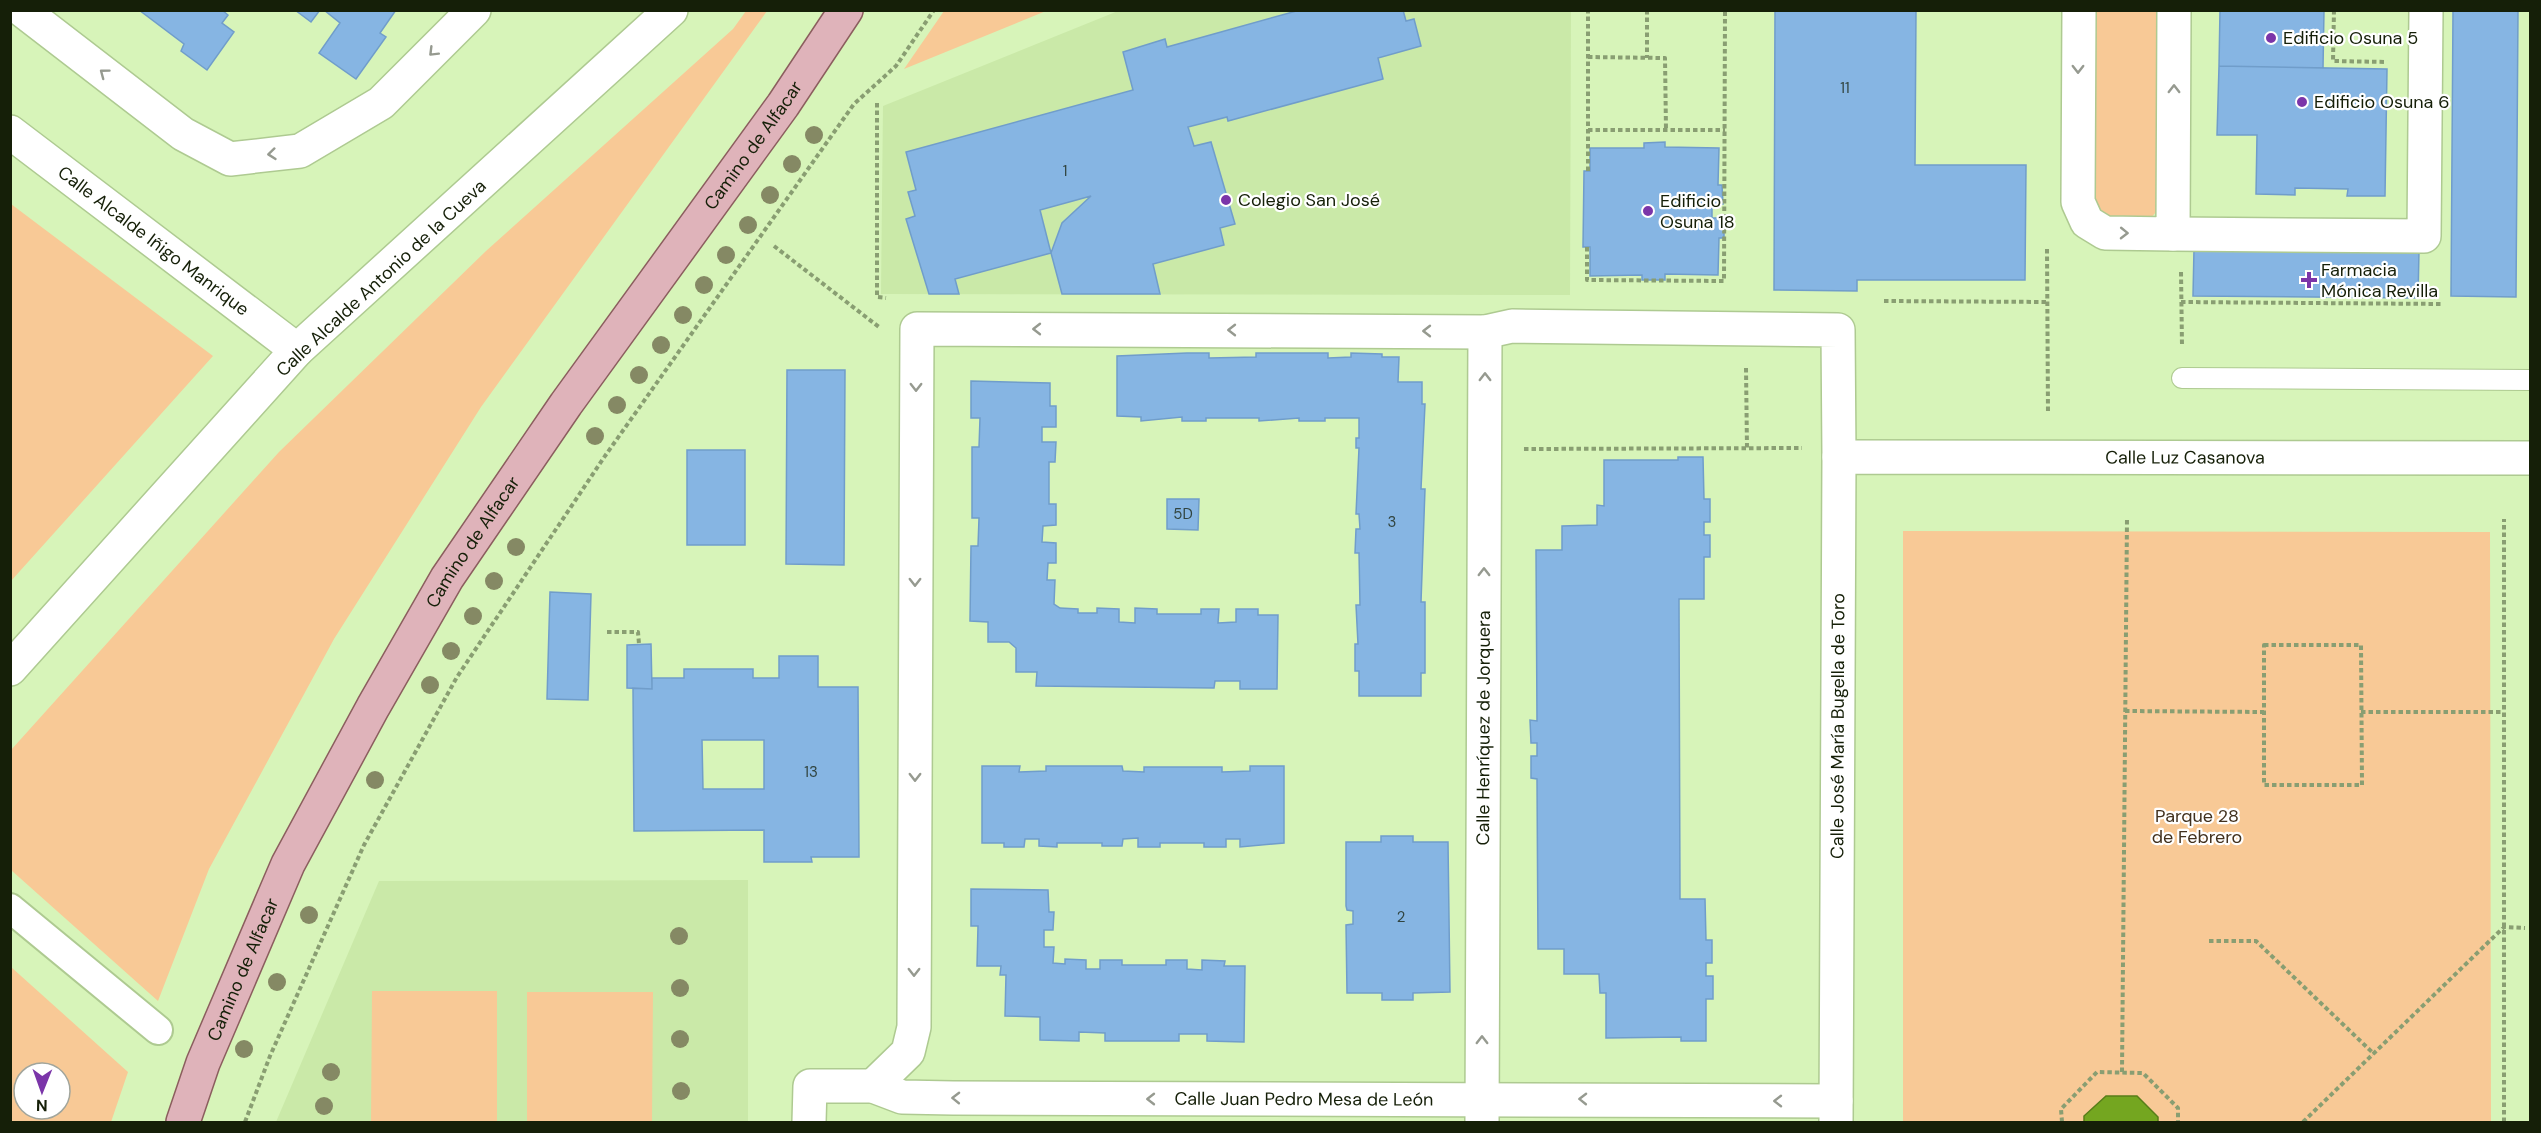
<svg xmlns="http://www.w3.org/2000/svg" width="2541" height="1133" viewBox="0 0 2541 1133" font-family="'DM Sans',sans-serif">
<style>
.built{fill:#cae9a8}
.green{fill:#f8c996;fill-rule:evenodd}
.water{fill:#74a620;stroke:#587e19;stroke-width:1.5}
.building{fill:#86b5e3;stroke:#709dca;stroke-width:1.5;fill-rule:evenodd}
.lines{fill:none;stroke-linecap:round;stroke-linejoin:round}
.service-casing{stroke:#aeca91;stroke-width:22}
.pedestrian-casing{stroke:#aeca91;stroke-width:32}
.minor-casing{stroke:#aeca91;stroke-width:36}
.tertiary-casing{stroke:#aeca91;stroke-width:36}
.primary-casing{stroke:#8b5e5e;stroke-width:36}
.path{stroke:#899e72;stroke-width:4;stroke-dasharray:4.5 3;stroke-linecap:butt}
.service{stroke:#fff;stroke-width:20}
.pedestrian{stroke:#fff;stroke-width:28}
.minor{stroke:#fff;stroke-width:33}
.tertiary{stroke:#fff;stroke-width:33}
.primary{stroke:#dfb3ba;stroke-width:33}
.tree{fill:#858964}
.oneway{stroke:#969a90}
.poi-dot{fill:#7b35a9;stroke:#fff;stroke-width:2}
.labels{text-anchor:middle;stroke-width:4.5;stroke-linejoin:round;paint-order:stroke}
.number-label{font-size:15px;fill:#31443f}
.poi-label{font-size:18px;fill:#151f08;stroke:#fff;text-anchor:start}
.street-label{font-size:18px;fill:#151f08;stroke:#fff}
.park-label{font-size:18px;fill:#42311e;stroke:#fff}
</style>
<rect width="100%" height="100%" fill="#d7f4b9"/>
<path class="built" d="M1118,11H1571L1570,295L881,294L883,106Z
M748,880V1122H276L379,881Z"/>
<path class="green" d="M746,11H767L481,407L334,639L209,869L158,1001L11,870V750L279,452L486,251L733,29Z
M944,11V10L1046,11L904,69Z
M2089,11H2163L2162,205L2150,219H2104L2089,202Z
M11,204L213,356L11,581Z
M1903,531L2490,532L2491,1122H1903Z
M11,967L128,1072L111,1122H11ZM24,1073H60V1109H24Z
M372,991H497V1122H371Z
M527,992H653L652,1122H527Z"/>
<path class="water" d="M2106,1096H2137L2158,1117V1122H2084V1116Z"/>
<path class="building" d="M139,10H222L228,15L222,23L234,32L207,70L181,51L184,44Z
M295,10H320L311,22Z
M324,10H396L380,33L386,37L356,79L319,53L340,23Z
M1403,10L1406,21L1414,19L1421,46L1378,58L1383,79L1228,121L1227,117L1188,127L1194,146L1211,142L1235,224L1220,228L1224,245L1153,264L1160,294H1062L1051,253L955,279L959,294H929L906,219L915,216L908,192L916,190L906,152L1133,90L1123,52L1165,39L1167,47L1300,10ZM1091,196L1062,223L1051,253L1040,210Z
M1775,10H1916L1915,165H2026L2025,280H1857V291L1774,290Z
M2220,10H2324L2323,68L2219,66Z
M2453,10H2518L2516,297L2451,296Z
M2219,66L2387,69L2385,196H2347L2348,189L2295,188V195L2256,194L2257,135H2217Z
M1665,142V147L1719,148L1718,185H1722L1723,204H1712V218H1724V238H1719L1718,275L1665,274V280H1642V275L1590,276V247H1583L1584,171H1590V148H1644V143Z
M2194,249L2419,251L2418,298L2193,296Z
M1187,353H1209V358L1256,357V353H1328V358L1351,357V353L1382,354V357H1399L1398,382H1422V404H1425L1421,489H1425L1421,602H1425V673H1421V696H1359V671H1355V644H1358L1356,605H1360L1359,553H1355L1356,529H1360L1359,514H1356L1359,448H1356V438H1359V418H1325V421H1299V418L1259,421V418H1206V421H1182V417L1141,421V417L1117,416V356Z
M787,370H845L844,565L786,564Z
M971,381L1050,383V406H1056V427H1042V442H1056L1055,462H1049V504H1056V525L1043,526L1042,542L1056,543V563H1048L1047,580H1055L1054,604L1060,608L1078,609V613H1097V608L1119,609V622L1135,623V608L1157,609V614H1201V609H1219L1218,623L1236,622V609H1258V615H1278L1277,689H1240V681H1215L1214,688L1036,686L1037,672H1016V648L1009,642H988V622L970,621L971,546H978L979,518H972V447H979L980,418H971Z
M687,450H745V545H687Z
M1678,457H1703L1704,499H1710V522H1704V535H1710V557H1704V599H1679L1680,899H1705L1706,940H1712V963H1706V976H1713V999H1706V1041H1681V1037L1606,1038V993H1600L1599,974H1564V949H1538L1537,779L1531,778V756H1537V743H1531L1530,720L1537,721L1536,550H1562V526L1597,525V505L1604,506V460H1678Z
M1167,499H1199L1198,530L1167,529Z
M550,592L591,594L588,700L547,699Z
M651,644L652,689L627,688V645Z
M779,656H818V687H858L859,857H811L812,862H764V830L634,831L633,688L652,689V678H684V669H753V678H779ZM702,740H764V789H703Z
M982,766H1020L1019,772L1046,771V766H1122L1123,771L1144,772V767H1222V772L1250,771V766H1284V843L1240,847V839H1226V847H1204V843H1160V847H1138V838L1123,839L1122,846H1102V843H1057V847L1039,846V839H1025L1024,847H1004V843H982Z
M1381,836H1413V842H1448L1450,992L1413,993V1000H1382V993H1347L1346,925L1353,924V911L1347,910L1346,906V842H1381Z
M971,889L1048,890L1049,912H1054L1053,930H1044V947H1054L1053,963L1065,964V959L1086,960V969H1100V960H1122V965H1166V960H1187V969L1202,970V960L1225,961L1224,966H1245L1244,1042L1207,1041V1034H1179V1041H1105V1033L1079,1032V1041L1040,1040V1017L1005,1016L1006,975H1000L1001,966H977L978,926H971Z"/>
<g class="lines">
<defs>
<path id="service" d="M2182,378L2530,380"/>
<path id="pedestrian" d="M10,908L158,1030"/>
<g id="minor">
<path d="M22,10L183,134L230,159L300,151L381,103L474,10"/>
<path d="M2079,10L2078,202L2087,222L2105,233L2173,234L2174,10"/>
<path d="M2173,234L2424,236L2426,10"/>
<path d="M10,669L297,350"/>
<path d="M873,1086L908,1052L914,1027L917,329L1485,332L1512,326L1838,330L1839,457"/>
<path id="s1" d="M809,1122L810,1086H873L902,1097L953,1098L1836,1101"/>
<path id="s2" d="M1482,1122L1485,332"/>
</g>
<g id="tertiary">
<path id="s3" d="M10,132L297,350L671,10"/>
<path id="s4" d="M1836,1122L1839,457L2530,458"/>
</g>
<g id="primary">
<path id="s5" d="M183,1122L203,1063L288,864L373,707L447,578L566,404L783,105L846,10"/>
</g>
</defs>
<use href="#service" class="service-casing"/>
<use href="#pedestrian" class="pedestrian-casing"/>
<use href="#minor" class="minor-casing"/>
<use href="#tertiary" class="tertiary-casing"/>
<use href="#primary" class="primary-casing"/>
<path class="path" d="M1647,10V58
M2334,10L2333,61L2387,62
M1588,57L1665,58L1666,130
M877,103V297L886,298
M1588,130H1725
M1588,171V10
M774,246L879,327
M1587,247V280L1724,281L1725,10
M2047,249L2048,413
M2181,272L2182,346
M1884,301L2047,302
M2181,302L2442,304
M1746,368L1747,448
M1524,449L1802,448
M607,632H638L639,644
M2264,645H2361L2362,785H2264Z
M2125,711L2264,712
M2361,712H2503
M2209,941H2256L2374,1054
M2122,1072L2127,519
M245,1122L270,1056L364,845L457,677L605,456L854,104L896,66L934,10
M2062,1122L2061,1109L2097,1072L2143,1073L2178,1108V1122
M2303,1122L2504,927L2525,928
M2504,1122V519"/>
<use href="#service" class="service"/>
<use href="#pedestrian" class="pedestrian"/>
<use href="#minor" class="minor"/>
<use href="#tertiary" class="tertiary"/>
<use href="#primary" class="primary"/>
</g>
<g class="tree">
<circle cx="814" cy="135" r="9"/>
<circle cx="792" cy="164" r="9"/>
<circle cx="770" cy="195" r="9"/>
<circle cx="748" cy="225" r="9"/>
<circle cx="726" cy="255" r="9"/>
<circle cx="704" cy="285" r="9"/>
<circle cx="683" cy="315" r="9"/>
<circle cx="661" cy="345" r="9"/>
<circle cx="639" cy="375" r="9"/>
<circle cx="617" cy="405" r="9"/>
<circle cx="595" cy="436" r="9"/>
<circle cx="516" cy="547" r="9"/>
<circle cx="494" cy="581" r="9"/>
<circle cx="473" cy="616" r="9"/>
<circle cx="451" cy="651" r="9"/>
<circle cx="430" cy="685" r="9"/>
<circle cx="375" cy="780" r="9"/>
<circle cx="309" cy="915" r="9"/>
<circle cx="679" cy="936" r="9"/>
<circle cx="277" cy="982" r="9"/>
<circle cx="680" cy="988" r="9"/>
<circle cx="680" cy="1039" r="9"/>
<circle cx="244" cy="1049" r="9"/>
<circle cx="331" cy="1072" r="9"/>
<circle cx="681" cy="1091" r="9"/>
<circle cx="324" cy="1106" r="9"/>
</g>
<defs><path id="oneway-chevron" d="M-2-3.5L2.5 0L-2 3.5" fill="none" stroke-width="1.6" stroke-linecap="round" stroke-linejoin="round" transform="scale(1.5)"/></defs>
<g class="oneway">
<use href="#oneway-chevron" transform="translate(433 52) rotate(135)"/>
<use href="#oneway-chevron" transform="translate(2078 69) rotate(90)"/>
<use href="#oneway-chevron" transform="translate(104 73) rotate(-143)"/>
<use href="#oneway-chevron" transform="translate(2174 89) rotate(-90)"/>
<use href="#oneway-chevron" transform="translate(272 154) rotate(174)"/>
<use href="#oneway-chevron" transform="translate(2124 233) rotate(1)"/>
<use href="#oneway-chevron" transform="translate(1037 329) rotate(-180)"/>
<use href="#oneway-chevron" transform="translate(1232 330) rotate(-180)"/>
<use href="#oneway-chevron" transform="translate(1427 331) rotate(-180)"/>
<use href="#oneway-chevron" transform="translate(1485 377) rotate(-90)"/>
<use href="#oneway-chevron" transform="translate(916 387) rotate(90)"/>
<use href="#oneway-chevron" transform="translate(1484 572) rotate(-90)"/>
<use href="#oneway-chevron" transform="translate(915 582) rotate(90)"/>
<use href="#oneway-chevron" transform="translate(915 777) rotate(90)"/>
<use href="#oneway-chevron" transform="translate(914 972) rotate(90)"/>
<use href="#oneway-chevron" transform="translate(1482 1040) rotate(-90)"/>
<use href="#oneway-chevron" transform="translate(956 1098) rotate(-179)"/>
<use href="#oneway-chevron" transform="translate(1151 1099) rotate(180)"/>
<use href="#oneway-chevron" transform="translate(1583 1099) rotate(-179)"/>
<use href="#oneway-chevron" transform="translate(1778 1101) rotate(-180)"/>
</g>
<g class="poi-dot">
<circle cx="2271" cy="38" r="6"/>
<circle cx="2302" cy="102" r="6"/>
<circle cx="1226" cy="200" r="6"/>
<circle cx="1648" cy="211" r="6"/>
<path d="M2306 271h6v6h6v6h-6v6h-6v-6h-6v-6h6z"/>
</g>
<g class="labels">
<g class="number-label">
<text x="1845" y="93">11</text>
<text x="1065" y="176">1</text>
<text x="1183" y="519">5D</text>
<text x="1392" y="527">3</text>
<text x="811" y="777">13</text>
<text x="1401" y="922">2</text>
</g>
<g class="poi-label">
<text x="2283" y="44">Edificio Osuna 5</text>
<text x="2314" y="108">Edificio Osuna 6</text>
<text x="1238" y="206">Colegio San José</text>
<text x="1660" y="207">Edificio<tspan x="1660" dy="21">Osuna 18</tspan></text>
<text x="2321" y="276">Farmacia<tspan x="2321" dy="21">Mónica Revilla</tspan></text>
</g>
<g class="street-label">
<text dy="6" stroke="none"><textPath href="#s5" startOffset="1136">Camino de Alfacar</textPath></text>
<text dy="6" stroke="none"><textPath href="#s3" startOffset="180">Calle Alcalde Iñigo Manrique</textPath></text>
<text transform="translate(381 278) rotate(-43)" y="6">Calle Alcalde Antonio de la Cueva</text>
<text dy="6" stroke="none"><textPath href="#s4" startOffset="1011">Calle Luz Casanova</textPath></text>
<text dy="6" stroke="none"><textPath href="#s5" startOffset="650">Camino de Alfacar</textPath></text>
<text dy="6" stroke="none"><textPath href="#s4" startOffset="396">Calle José María Bugella de Toro</textPath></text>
<text dy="6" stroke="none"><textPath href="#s2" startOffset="394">Calle Henríquez de Jorquera</textPath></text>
<text dy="6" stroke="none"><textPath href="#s5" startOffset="164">Camino de Alfacar</textPath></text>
<text dy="6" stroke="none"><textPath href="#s1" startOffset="532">Calle Juan Pedro Mesa de León</textPath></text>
</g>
<g class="park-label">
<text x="2197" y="822">Parque 28<tspan x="2197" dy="21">de Febrero</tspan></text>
</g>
</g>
<rect width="2541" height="1133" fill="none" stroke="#151f08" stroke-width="24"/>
<g transform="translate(42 1091) rotate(181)"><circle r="28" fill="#ffffff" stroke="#a1a59c" stroke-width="1.5"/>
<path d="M0-4.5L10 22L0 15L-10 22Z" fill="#7b35a9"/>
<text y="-9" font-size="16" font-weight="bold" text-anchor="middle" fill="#151f08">N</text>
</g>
</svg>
